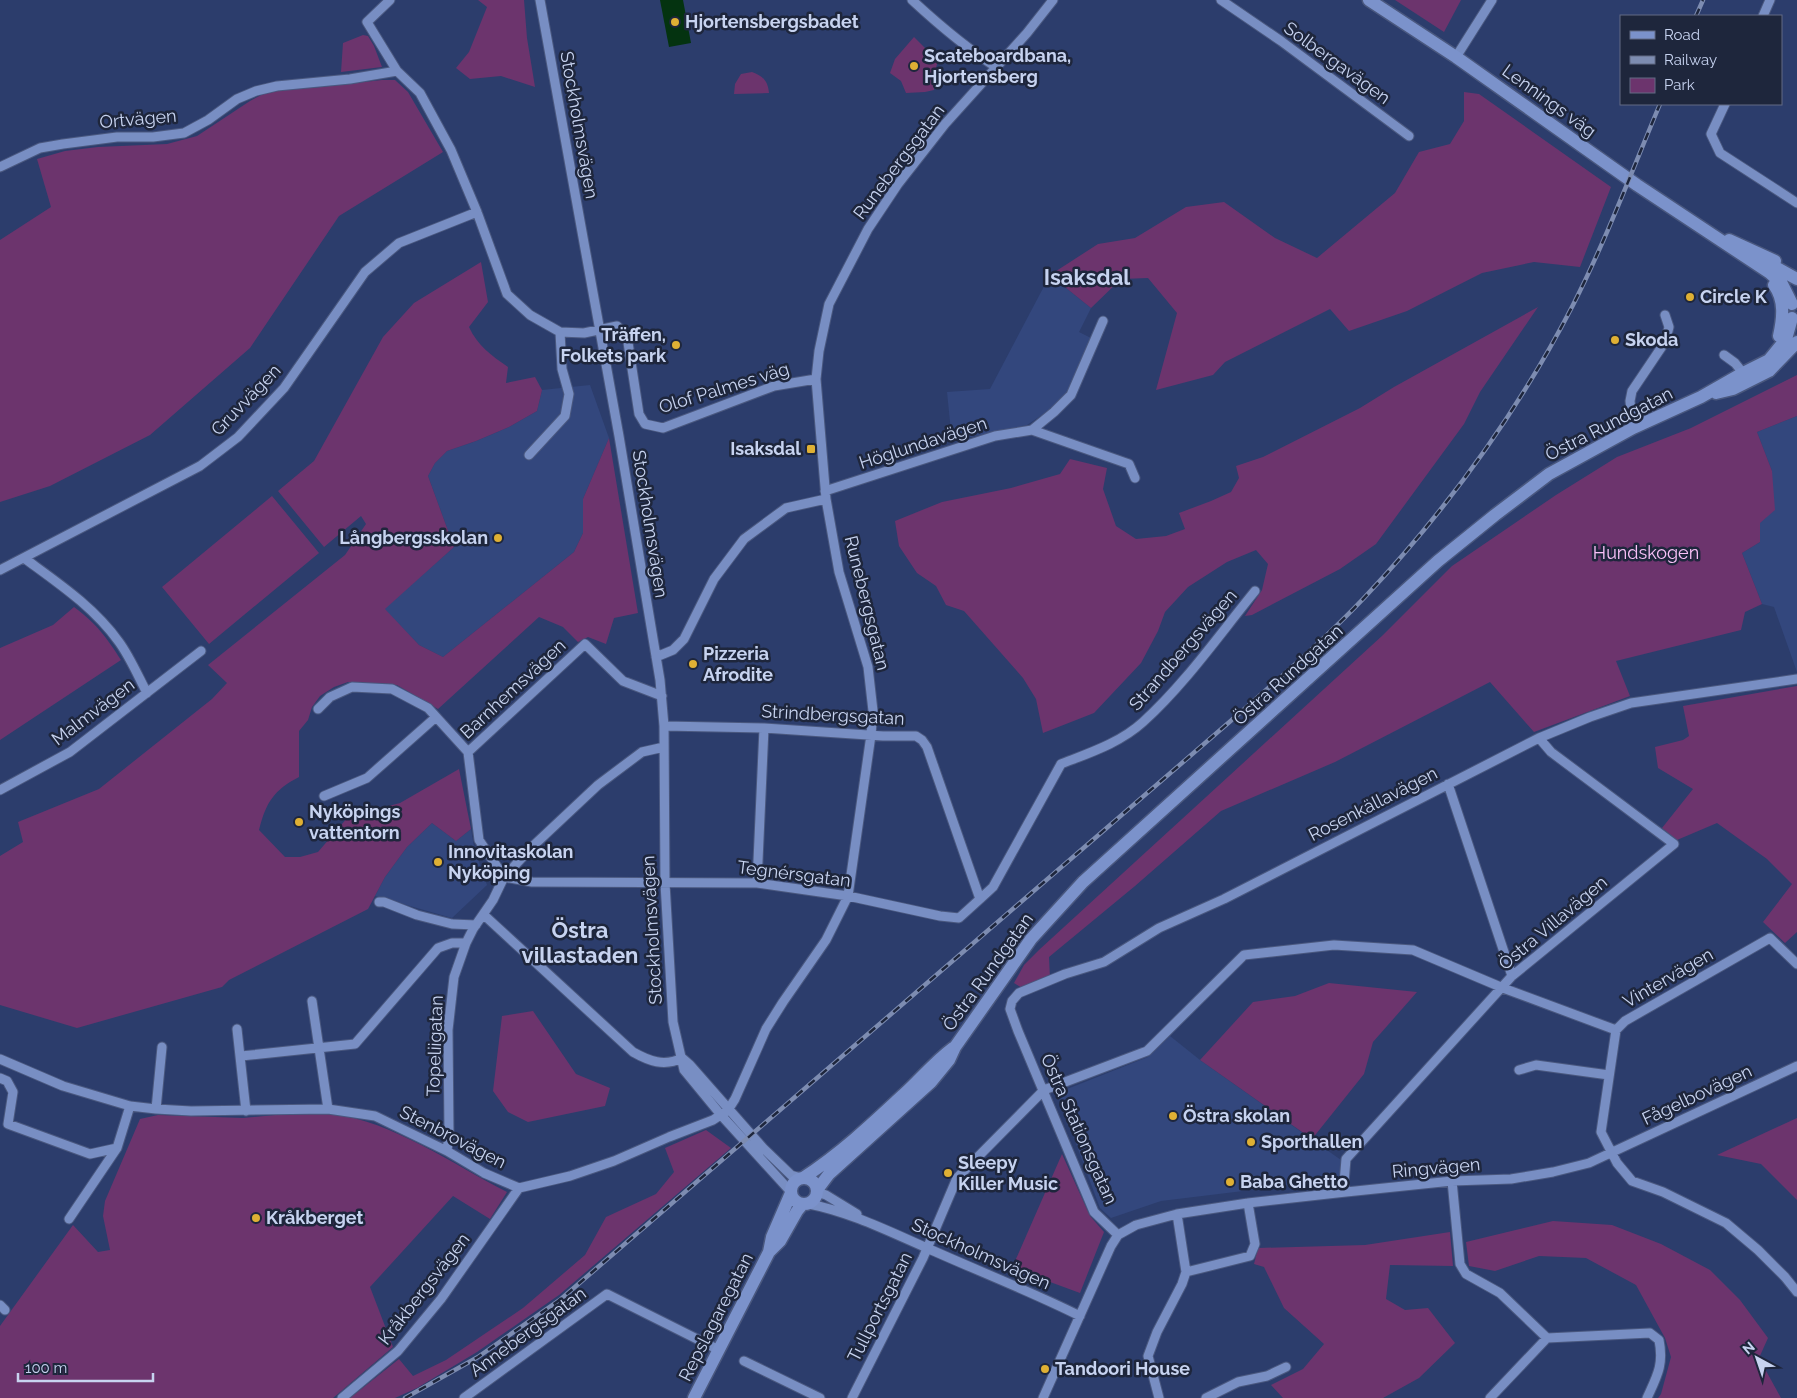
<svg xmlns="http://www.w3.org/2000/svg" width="1797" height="1398" viewBox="0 0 1797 1398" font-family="Raleway,sans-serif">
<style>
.built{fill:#33477d}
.green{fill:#6c346d}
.water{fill:#043310}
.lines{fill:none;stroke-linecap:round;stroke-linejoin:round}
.minor-casing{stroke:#4a587f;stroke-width:11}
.major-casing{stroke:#4a587f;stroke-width:15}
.minor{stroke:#788ec3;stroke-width:9}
.major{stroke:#7b92cb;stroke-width:12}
.rail-casing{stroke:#7d8cb1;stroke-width:4.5}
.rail{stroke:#1e263c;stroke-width:2.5;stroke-dasharray:8;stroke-linecap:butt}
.poi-dot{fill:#dfb034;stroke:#1e263c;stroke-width:2}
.labels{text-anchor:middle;stroke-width:5;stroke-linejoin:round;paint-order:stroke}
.poi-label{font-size:18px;font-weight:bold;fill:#c7d3f0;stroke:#1e263c;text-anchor:start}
.street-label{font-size:18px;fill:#c7d3f0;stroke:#1e263c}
.park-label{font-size:18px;fill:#fac1f8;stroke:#1e263c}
.district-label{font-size:22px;font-weight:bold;fill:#c7d3f0;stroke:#1e263c}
</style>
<rect width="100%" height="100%" fill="#2c3d6c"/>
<path class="built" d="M1050,275L1091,308L1079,332L1093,339L1067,394L1051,409L1027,425L952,441L947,392L990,389Z
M590,385L609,438L583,499V533L574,552L443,657L419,645L384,609L454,547L428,476L435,463L447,451L476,441L509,427L537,411L542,390Z
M1797,416V672L1774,607L1762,604L1742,553L1760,542V523L1772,471L1757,432Z
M432,823L456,841L471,829L474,847L487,885L452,918L375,896L385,877L407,847Z
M1170,1036L1200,1060L1341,1160V1179L1161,1201L1111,1218L1100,1208L1057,1093L1148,1057Z"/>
<path class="green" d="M478,0H524L527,38L535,87L501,76L470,79L456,68L469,52L487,7Z
M1395,0H1461L1444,32Z
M363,35L368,36L374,46L382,67L341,72L343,43Z
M914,37L938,61L935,71L934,90L925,92L906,93L901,81L890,73L895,59Z
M752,72C763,76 768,81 769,93L734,94L735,84L741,74Z
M382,80H395L408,92L443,152L339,216L250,348L150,435L50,486L0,502V240L51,207L37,159L65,151L98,147L167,144L197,136L250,101L265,93L284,88H311Z
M1464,92L1479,94L1611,187L1580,267L1534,262L1482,273L1407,311L1349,331L1330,309L1225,362L1213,375L1156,390L1177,313L1148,278L1121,279L1091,308L1050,275L1098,244L1135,238L1186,207L1224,202L1275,238L1317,258L1395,193L1419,152L1450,144L1464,121Z
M481,262L488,302L469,327C477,345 492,356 508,367L506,383L535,377L542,390L537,411L509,427L476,441L447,451L435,463L428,476L454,547L385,609L419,645L443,657L574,552L583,533V499L609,438L638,613L614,618L606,644L588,637L578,642L563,627L539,617L438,709L397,685L348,682L334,687L320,696L312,707L308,720L299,731V777C274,790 266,802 259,830L285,857H300L318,852L348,817L400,803L459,769L471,829L456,841L432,823L407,847L385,877L368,909L229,980L222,987L77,1028L0,1005V856L23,842L18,822L99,789L212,699L227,683L208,665L345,555L366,524L361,516L324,547L278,491L314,461L383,337L414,303Z
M1538,307L1480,392L1464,424L1376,544L1340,569L1252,615L1245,616L1262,590L1268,564L1256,550L1227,562L1188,587L1165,612L1158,631L1141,663L1094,713L1043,733L1036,699L1023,678L964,611L946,605L936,586L917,573L899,546L895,521L942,502L1011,488L1060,474L1070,459L1107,468L1103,489L1116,526L1136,539L1166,536L1185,529L1179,513L1211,501L1231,492L1239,478L1236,466L1263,457L1360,408L1394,387Z
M1797,375V416L1757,432L1772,471L1775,510L1760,523V542L1742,553L1762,604L1745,612L1741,630L1616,661L1630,696L1534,732L1490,682L1335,762L1221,811L1135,886L1049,957L1050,979L1027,991L1014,983L1024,965L1040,949L1383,635L1452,566L1556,495L1617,457L1691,428Z
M272,496L319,553L209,644L162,587Z
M74,607C96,623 107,638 121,660L0,740V648L53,625Z
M1797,686V932L1785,943L1763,922L1792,884L1767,859L1717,823L1677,840L1662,828L1693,789L1658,768L1655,747L1683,740L1689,736L1683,706Z
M1329,983L1417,992L1373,1042L1364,1074L1312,1139L1200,1060L1253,1002L1295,996Z
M533,1011L576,1074L610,1088L605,1106L528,1122L508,1112L493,1091L502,1016Z
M286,1114C301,1114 317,1113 332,1114C392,1121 454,1165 507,1192L490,1219L453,1196L370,1287L393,1347L333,1398H0V1326L73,1225L98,1252L110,1250L103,1216L105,1201L140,1119L158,1115L243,1118Z
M1797,1118V1200L1761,1164L1717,1155Z
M706,1130L731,1148L559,1295L477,1352L417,1388L395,1398H350L399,1359L413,1376L446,1360L523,1308L585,1255L606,1217L656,1194L674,1172L665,1148Z
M1062,1154L1090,1216L1104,1232L1080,1293L1012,1268Z
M1553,1221L1612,1225L1661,1244L1710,1270L1740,1300L1768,1338L1759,1358L1781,1398H1658L1661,1394L1671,1357L1665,1338L1636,1285L1586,1258L1539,1256L1495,1271L1469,1266L1466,1242Z
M1450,1232L1453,1266L1390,1265L1386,1299L1405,1310L1428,1308L1455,1343L1419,1378L1383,1398H1283L1271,1385L1303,1369L1324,1344L1284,1308L1264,1267L1254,1264L1258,1248L1365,1245Z"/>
<path class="water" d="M660,0H683L691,43L669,47Z"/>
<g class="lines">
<defs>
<path id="minor" d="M390,0L367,22L397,71
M540,0L619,436L660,680L664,726L665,883L673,1022L684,1070L721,1115L791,1192
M912,0C939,25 966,48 996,67
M1221,0L1281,41L1409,136
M1763,16L1770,0
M1456,57L1492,0
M1725,104L1711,134L1720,153L1797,203
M0,167L40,148L63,144L117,137H153L184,133L208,120L237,99L256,91L277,86L350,79L397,71L420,93L451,150L477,212L507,294L530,315L560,332L584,333L617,326L627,336L639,414L645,424L663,428L774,386L816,379
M1724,355L1735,363L1743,373
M1633,428L1630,401L1632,391L1665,342L1669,327L1665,315
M1032,430L1129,464L1135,478
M529,455L565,416L569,394L562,369L560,332
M825,491L995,436L1032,430L1054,412L1071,395L1103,321
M24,558C58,583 94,607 119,642C130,657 138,676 147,693
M0,570L200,466L238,437L284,388L365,272L399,243L477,212
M656,657L673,650L684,639L714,579L744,539L786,508L826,499
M662,696L623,681L585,644L468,752L479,840L504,877L532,882L757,883L848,896L940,916L959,918L980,899L927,747L922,740L916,736H883L764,728L664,726
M318,709L330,697L352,687L392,689L428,708L468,752
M1448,784L1512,976
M0,790L70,752L201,651
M324,796L367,778L436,717
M757,883L764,728
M980,899L993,887L1061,764C1089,753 1120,743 1143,722C1185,684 1219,635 1255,591
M379,902H384L417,915L452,924L476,925
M484,915L633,1052C649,1061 664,1067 682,1058
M1797,964L1770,938L1625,1021L1616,1030L1601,1132L1617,1163L1632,1181L1663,1192L1726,1223L1758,1250L1785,1277L1797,1292
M312,1001L328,1109
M237,1029L246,1111
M241,1056L355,1044L438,948L452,943H466
M682,1058L690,1065L763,1148L791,1175L801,1178
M0,1059L63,1086L130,1106L156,1109L191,1111L328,1109L375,1116L447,1151L484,1173L519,1188L570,1176L614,1161L669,1137L713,1120L728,1110L735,1099L766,1029L783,1002L826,940L848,896L871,735L873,711L868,667L839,572L826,499L816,379L819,351L829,304L868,229L898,184L945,124L1027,33L1053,0
M1519,1070L1536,1065L1609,1075
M0,1078L7,1081L13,1092L8,1124L90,1154L117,1148
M156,1109L162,1047
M447,1151L449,1134L448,1030L454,977L466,943L473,929L493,900L504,877L533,846L598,785L642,752L664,747
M1452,1181L1460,1264L1466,1274L1500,1293L1547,1338
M817,1192L826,1195L857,1214
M1346,1192L1344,1183L1346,1159L1512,976L1674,844L1551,752L1539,738
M809,1204C850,1212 888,1231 927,1248C978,1271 1030,1291 1080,1316
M69,1219L117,1148L130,1106
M1118,1235L1094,1212L1018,1031L1010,1009L1012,1001L1019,993L1065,974L1104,962L1159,928L1224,899L1539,738L1590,717L1631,703L1797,679
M1186,1272L1250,1256L1255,1244L1248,1203
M0,1305L5,1310
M744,1361L820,1398
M342,1398L398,1351L441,1299L519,1188
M464,1398L607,1294L719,1350
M852,1398L923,1258L957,1178L1044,1090L1147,1051L1244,955L1334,945L1413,950L1503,988L1616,1030
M1043,1398L1111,1246L1118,1235L1136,1225L1177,1214L1248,1203L1346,1192L1452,1181L1511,1179L1553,1172L1589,1163L1797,1066
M1159,1398L1148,1356L1157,1332L1182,1284L1186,1272L1177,1214
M1206,1398L1238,1382L1267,1376L1286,1367
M1490,1398L1547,1338L1650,1333L1659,1340C1664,1365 1657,1376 1647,1398"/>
<path id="major" d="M1369,0L1456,57L1637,185L1770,273L1782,284L1792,304
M1729,240L1775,261
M1764,261L1797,279
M1774,285C1785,300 1783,318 1779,336
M1716,393L1733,389L1769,371L1797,342
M791 1191a13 13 0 1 1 26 0a13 13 0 1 1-26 0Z
M803,1178C840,1154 871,1125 903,1095C920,1080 934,1062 953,1048
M817,1190L829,1174L931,1082L949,1060L955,1047L1031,939L1083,882L1438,561L1495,515L1549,474L1633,428L1701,397L1743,373L1769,360L1786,339L1792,318
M769,1252L780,1241L797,1211L802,1205
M694,1398L769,1252L772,1237L791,1193"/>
</defs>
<use href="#minor" class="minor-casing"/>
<use href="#major" class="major-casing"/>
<use href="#minor" class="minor"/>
<use href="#major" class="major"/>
<defs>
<path id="rail" d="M1696,16L1703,0
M405,1398L478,1357L561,1299L1241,712C1283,675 1325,639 1363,599C1445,512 1518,412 1573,305C1606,240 1632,171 1660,104"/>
</defs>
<use href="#rail" class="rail-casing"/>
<use href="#rail" class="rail"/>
</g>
<g class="poi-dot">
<circle cx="675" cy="22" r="5"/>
<circle cx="914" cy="66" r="5"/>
<circle cx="1690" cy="297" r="5"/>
<circle cx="1615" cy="340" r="5"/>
<circle cx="676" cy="345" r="5"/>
<rect x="806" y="444" width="10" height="10" rx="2.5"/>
<circle cx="498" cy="538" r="5"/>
<circle cx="693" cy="664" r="5"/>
<circle cx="299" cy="822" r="5"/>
<circle cx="438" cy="862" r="5"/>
<circle cx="1173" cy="1116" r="5"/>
<circle cx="1251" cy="1142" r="5"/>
<circle cx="948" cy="1173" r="5"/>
<circle cx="1230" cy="1182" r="5"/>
<circle cx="256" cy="1218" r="5"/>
<circle cx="1045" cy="1369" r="5"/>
</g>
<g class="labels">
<g class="poi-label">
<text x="685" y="28">Hjortensbergsbadet</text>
<text x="924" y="62">Scateboardbana,<tspan x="924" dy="21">Hjortensberg</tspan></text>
<text x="1700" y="303">Circle K</text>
<text x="666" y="341" text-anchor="end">Träffen,<tspan x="666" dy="21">Folkets park</tspan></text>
<text x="1625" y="346">Skoda</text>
<text x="801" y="455" text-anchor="end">Isaksdal</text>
<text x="488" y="544" text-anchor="end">Långbergsskolan</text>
<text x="703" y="660">Pizzeria<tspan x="703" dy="21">Afrodite</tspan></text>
<text x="309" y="818">Nyköpings<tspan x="309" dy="21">vattentorn</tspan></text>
<text x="448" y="858">Innovitaskolan<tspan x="448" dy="21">Nyköping</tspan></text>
<text x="1183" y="1122">Östra skolan</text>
<text x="1261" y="1148">Sporthallen</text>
<text x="958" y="1169">Sleepy<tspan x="958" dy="21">Killer Music</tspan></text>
<text x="1240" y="1188">Baba Ghetto</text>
<text x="266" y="1224">Kråkberget</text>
<text x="1055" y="1375">Tandoori House</text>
</g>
<g class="street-label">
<text transform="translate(1337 63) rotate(36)" y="6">Solbergavägen</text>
<text transform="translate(1549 101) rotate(36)" y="6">Lennings väg</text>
<text transform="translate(138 119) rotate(-5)" y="6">Ortvägen</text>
<text transform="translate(579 125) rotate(80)" y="6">Stockholmsvägen</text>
<text transform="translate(899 162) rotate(-53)" y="6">Runebergsgatan</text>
<text transform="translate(724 388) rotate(-17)" y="6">Olof Palmes väg</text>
<text transform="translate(246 400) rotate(-46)" y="6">Gruvvägen</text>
<text transform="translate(1609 424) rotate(-27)" y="6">Östra Rundgatan</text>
<text transform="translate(923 443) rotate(-18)" y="6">Höglundavägen</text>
<text transform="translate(650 524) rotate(81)" y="6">Stockholmsvägen</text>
<text transform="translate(867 603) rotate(76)" y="6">Runebergsgatan</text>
<text transform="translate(1183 650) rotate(-49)" y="6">Strandbergsvägen</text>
<text transform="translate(1288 675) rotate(-42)" y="6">Östra Rundgatan</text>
<text transform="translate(513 689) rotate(-43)" y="6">Barnhemsvägen</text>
<text transform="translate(93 712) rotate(-37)" y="6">Malmvägen</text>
<text transform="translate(833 715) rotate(3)" y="6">Strindbergsgatan</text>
<text transform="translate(1373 804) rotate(-27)" y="6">Rosenkällavägen</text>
<text transform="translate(794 874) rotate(7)" y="6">Tegnérsgatan</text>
<text transform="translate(1553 923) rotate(-40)" y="6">Östra Villavägen</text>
<text transform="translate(652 930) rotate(-93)" y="6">Stockholmsvägen</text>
<text transform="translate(988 972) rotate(-54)" y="6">Östra Rundgatan</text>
<text transform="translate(1668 978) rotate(-30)" y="6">Vintervägen</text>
<text transform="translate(435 1046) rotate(-88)" y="6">Topeliigatan</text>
<text transform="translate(1697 1095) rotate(-25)" y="6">Fågelbovägen</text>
<text transform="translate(1079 1129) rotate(66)" y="6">Östra Stationsgatan</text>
<text transform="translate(453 1137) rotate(27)" y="6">Stenbrovägen</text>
<text transform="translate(1436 1168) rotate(-5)" y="6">Ringvägen</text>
<text transform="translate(981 1254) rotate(24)" y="6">Stockholmsvägen</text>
<text transform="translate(424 1289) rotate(-52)" y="6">Kråkbergsvägen</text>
<text transform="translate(880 1307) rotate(-63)" y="6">Tullportsgatan</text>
<text transform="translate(716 1317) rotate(-63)" y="6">Repslagaregatan</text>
<text transform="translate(528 1332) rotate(-36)" y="6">Annebergsgatan</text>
</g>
<g class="park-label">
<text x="1646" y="559">Hundskogen</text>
</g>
<g class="district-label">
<text x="1087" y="285">Isaksdal</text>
<text x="580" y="938">Östra<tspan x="580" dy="25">villastaden</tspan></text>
</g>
</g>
<rect x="1620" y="15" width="162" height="90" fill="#1e263c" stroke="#626b84"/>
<rect x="1630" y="31" width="25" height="8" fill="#7b92cb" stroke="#626b84"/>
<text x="1664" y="40" font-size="15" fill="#c7d3f0">Road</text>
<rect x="1630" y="56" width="25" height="8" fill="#7d8cb1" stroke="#626b84"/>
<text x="1664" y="65" font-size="15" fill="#c7d3f0">Railway</text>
<rect x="1630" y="78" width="25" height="15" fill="#6c346d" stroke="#626b84"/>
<text x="1664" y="90" font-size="15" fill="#c7d3f0">Park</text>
<g transform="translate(1757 1358) rotate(320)" stroke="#1e263c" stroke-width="4" paint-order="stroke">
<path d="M0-4L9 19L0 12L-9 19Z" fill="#c7d3f0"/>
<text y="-8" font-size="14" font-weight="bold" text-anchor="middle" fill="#c7d3f0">N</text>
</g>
<path d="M18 1373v8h135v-8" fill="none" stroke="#c7d3f0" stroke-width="2.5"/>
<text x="25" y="1373" font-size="15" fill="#c7d3f0" stroke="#1e263c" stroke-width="4" paint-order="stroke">100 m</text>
</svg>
